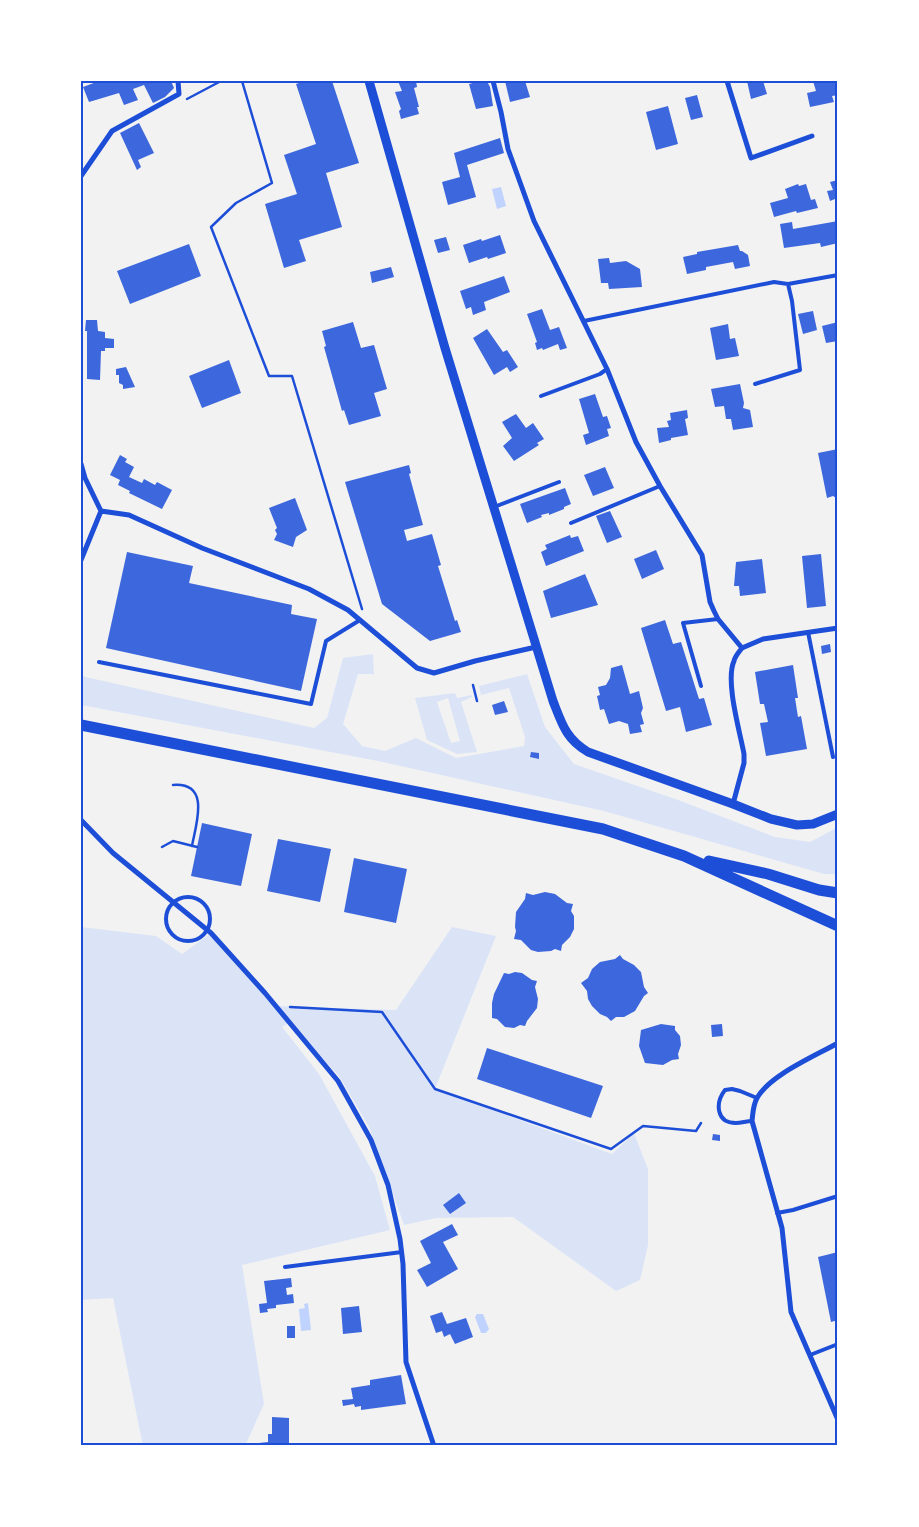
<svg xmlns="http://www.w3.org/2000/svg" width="919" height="1527" viewBox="0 0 919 1527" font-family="'Fira Sans',sans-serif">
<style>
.green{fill:#dbe4f7;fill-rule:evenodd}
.water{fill:#bfd3fe}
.building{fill:#3d67dc}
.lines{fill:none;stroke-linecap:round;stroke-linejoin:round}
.path{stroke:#1d4ed8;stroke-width:2.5}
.service{stroke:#1d4ed8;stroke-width:4}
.minor{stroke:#1d4ed8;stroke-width:5}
.tertiary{stroke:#1d4ed8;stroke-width:9}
.primary{stroke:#1d4ed8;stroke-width:11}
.neatline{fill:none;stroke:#1d4ed8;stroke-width:2}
</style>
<rect width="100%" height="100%" fill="#f2f2f2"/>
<path class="green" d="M373,654L374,674H358L343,724L362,746L385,751L416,738L456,758L524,746L525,737L509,688L481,695L479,686L527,674L545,727L574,764L678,800L775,837L810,842L838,827V874H824L604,811L378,761L81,705V676L314,728L327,718L343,658Z
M455,693L457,698L472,695V697L461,702L477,752L457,754L427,740L415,698ZM448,698L460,741L451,743L437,702Z
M81,927L156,936L182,954L211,933L276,1006L396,1010L452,927L496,936L435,1089L612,1154L634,1133L648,1169V1245L640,1280L616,1291L513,1217L436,1218L404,1225L369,1127L339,1076L289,1023L282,1027L319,1074L375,1176L390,1230L242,1265L264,1404L245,1446H143L113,1298L81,1300Z"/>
<path class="water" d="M501,187L506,206L497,209L492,189Z
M308,1303L311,1330L301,1331L299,1309L305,1308L304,1304Z
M477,1314H483L489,1329L486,1333H481L475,1317Z"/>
<path class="building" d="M99,81H159L160,83L171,81L174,88L165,97L153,103L144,85L133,89L138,100L124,105L119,93L89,102L83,87Z
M305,81H332L359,163L326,173L342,227L299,240L306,261L284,268L265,204L297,194L284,155L316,144L296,84Z
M398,81H416L417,87L414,88L419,107H417L419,114L401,119L399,111L401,109L395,92L402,91Z
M480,81H487L490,87L493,106L476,109L469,84Z
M505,81H525L530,97L510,102Z
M747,81H763L767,94L751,99Z
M813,81H835L838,95L832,96L834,102L810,107L807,93L816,91Z
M697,95L703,117L691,120L685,98Z
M668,106L678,144L656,150L646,112Z
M139,123L154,153L138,160L141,167L137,170L120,133Z
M500,138L504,153L467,165L476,197L448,205L442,182L460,177L454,153Z
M838,180V206H837L835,199L830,201L827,191L833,190L830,182Z
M798,184L799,186L806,184L811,200L815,199L818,208L797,213L796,211L774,217L770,203L788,198L785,189Z
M838,221V243L821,247L820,243L784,248L780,224L792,222L793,229Z
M500,235L506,253L488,259L487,257L469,263L463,245L481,239L482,241Z
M446,237L450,250L438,253L434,240Z
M189,244L201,276L130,304L117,271Z
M738,245L740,251H742L748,255L750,266L735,269L733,262L706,267V270L687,274L683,257L697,254V252Z
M609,258L610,263L626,261L640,269L642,287L609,289L608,283H601L598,259Z
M391,267L394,277L372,283L370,272Z
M504,276L510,292L484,302L486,310L473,315L471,307L466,309L460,291Z
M542,309L550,330L559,327L567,348L560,350L558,344L543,350L542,348L537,350L535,343L537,342L527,314Z
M813,311L817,330L803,334L798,314Z
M86,320H97L98,331L105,332V338L114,339V348H105V351H101L100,380L87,379V331H85Z
M353,322L361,348L374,345L387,389L374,393L381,416L349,425L344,410L342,411L324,347L326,346L322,331Z
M838,322V341L826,343L822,326Z
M728,324L730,339L735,338L739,356L716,360L710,328Z
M487,329L503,352L507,350L518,367L510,372L507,367L494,375L473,338Z
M229,360L241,393L202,408L189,376Z
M126,367L135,387L123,389V385L119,383V375H116V369Z
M740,384L744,403L743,408L750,410L753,427L733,430L731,419H726L724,406L715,407L711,389Z
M595,394L603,417L607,416L611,428L607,429L609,436L586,445L583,435L589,433L579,399Z
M687,410L688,418L685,419L688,435L671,438V440L659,443L657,428L669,427L667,421L671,420L670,413Z
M516,414L526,428L533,423L544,439L537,443L539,445L514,461L503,446L512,438L502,422Z
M838,449V499L833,496L827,498L818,453Z
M120,455L127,459L125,462L134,467L129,477L142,483L144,479L155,485L157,482L172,490L162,509L129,493L130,491L118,485L120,480L110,475Z
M409,465L411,473L409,474L423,525L404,530L407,541L432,534L441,565L438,566L455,621L457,620L461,632L430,641L382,604L345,482Z
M605,467L614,488L593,496L584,475Z
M565,488L571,504L564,507V509L549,515V513L541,515L542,517L527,523L520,504Z
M295,498L307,530L296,537L293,547L274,540L277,534L275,530L277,528L269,508Z
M610,511L622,537L607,543L596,516Z
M570,535L571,538L578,536L584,551L546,566L541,552L547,549L545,545Z
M656,550L664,569L642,579L634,559Z
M127,552L193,566L189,583L292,605L291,614L317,619L301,691L106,648Z
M821,554L826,606L807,608L802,556Z
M762,559L766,593L740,596L739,586H734L736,562Z
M585,574L598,605L551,618L543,591Z
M665,620L673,644L681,642L699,699L704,698L712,725L686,732L680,707L666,711L641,628Z
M830,644L831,652L822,654L821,646Z
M622,665L630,694L639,691L643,708L641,713L644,724L640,725L642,732L630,734L628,724L619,721L609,724L604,709L600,710L597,696L600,695L598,687L606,685L610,678L611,668Z
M793,665L798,698H795L798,717L801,716L807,749L766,756L760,723L768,722L764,704H760L755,672Z
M504,701L508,712L495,715L492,705Z
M531,752L539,753V759L530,757Z
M202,823L252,834L241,886L191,876Z
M278,839L331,849L320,902L267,891Z
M354,858L407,869L396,923L344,912Z
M545,892L555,894L567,903L573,904L571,911L574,916V929L570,937L562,945L561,951L555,949L551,951L538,952L531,950L521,940L514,939L516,931L515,927L516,912L525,899L526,893L533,895Z
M620,955L623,959L634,965L641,972L644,987L648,993L644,996L635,1011L624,1017H616L611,1021L607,1017L600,1014L592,1006L588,999L587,991L581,983L588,978L592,969L600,962L615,959Z
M515,972L522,973L532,980L537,981L535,987L538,999L537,1008L527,1021L525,1026L520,1025L514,1028L505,1027L497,1019L492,1018V1003L494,994L504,973L509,974Z
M661,1024L675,1026V1030L680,1036L681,1045L678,1054L679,1059L672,1060L663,1065L645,1063L639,1046L641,1030Z
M722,1024L723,1036L712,1037L711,1025Z
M487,1048L603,1086L591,1118L477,1079Z
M713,1134L720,1135V1141L712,1140Z
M459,1193L466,1203L450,1214L443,1205Z
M452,1224L458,1235L443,1242L458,1269L427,1287L417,1270L431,1263L420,1241Z
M838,1252V1320L831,1322L818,1257Z
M291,1278L292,1287L286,1288L287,1295L293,1294L294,1303L276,1305V1308L267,1309L268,1312L260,1313L259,1304L267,1303L264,1281Z
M359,1306L362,1332L343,1334L341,1308Z
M442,1312L447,1324L466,1318L473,1337L455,1344L450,1334L444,1337L442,1331L436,1333L430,1316Z
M287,1326H295V1338H287Z
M401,1375L406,1404L361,1410V1406L355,1407L354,1404L343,1406L342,1400L353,1399L351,1388L370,1385V1380Z
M272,1417L289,1418V1446H259V1443L268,1442V1434H272Z"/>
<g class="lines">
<path class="path" d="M242,81L272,183L236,203L211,227L269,376H292L362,609
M187,99L221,81
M473,685L477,701
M173,785C211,782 196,824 192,846
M162,847L173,841L197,847
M290,1007L382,1012L435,1089L611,1149L643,1126L696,1131L701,1123"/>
<path class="service" d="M584,321L774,282L788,284L838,275
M755,384L800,370L792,301L788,284
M541,396L600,374L607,369
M494,507L559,482
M571,523L660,486
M808,632L833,757
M99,662L311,704L326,641L360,620
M701,686L683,623L718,619
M166 919a22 22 0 1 1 44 0a22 22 0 1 1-44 0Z
M752,1121C747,1121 741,1123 736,1123C716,1123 715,1103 725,1090L732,1089L740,1091L757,1098
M777,1213L793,1210L838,1196
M285,1267L402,1252
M810,1355L838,1344"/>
<path class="minor" d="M493,81L501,112L508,149L534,221L607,369L636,442L660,486L702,555L710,602L714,611L718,619L742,648C739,652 735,656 734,661C725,681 740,732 744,754V763L733,804
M727,81L751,158L812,136
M81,176L112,131L179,94L178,81
M81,464L85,478L101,511
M101,511L129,515L202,548L309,589L348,610L417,668L434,673L475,661L536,647
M81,560L101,511
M742,648L763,639L838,628
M81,820L113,853L211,933L265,993L338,1081L371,1140L388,1185L400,1239L403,1264L406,1362L434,1446
M838,1043C815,1056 770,1075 757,1098C753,1105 753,1113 752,1121L782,1228L791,1312L838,1420"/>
<path class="tertiary" d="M369,81L445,348L553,701C562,724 566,739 588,752L733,804L771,819L797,825L813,824L838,814"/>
<path class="primary" d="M81,725L603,829L684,856L838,926
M709,861L768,874L819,890L838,893"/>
</g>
<rect width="919" height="1527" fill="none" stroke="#ffffff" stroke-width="165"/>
<rect x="82" y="82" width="754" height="1362" class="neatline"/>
</svg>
